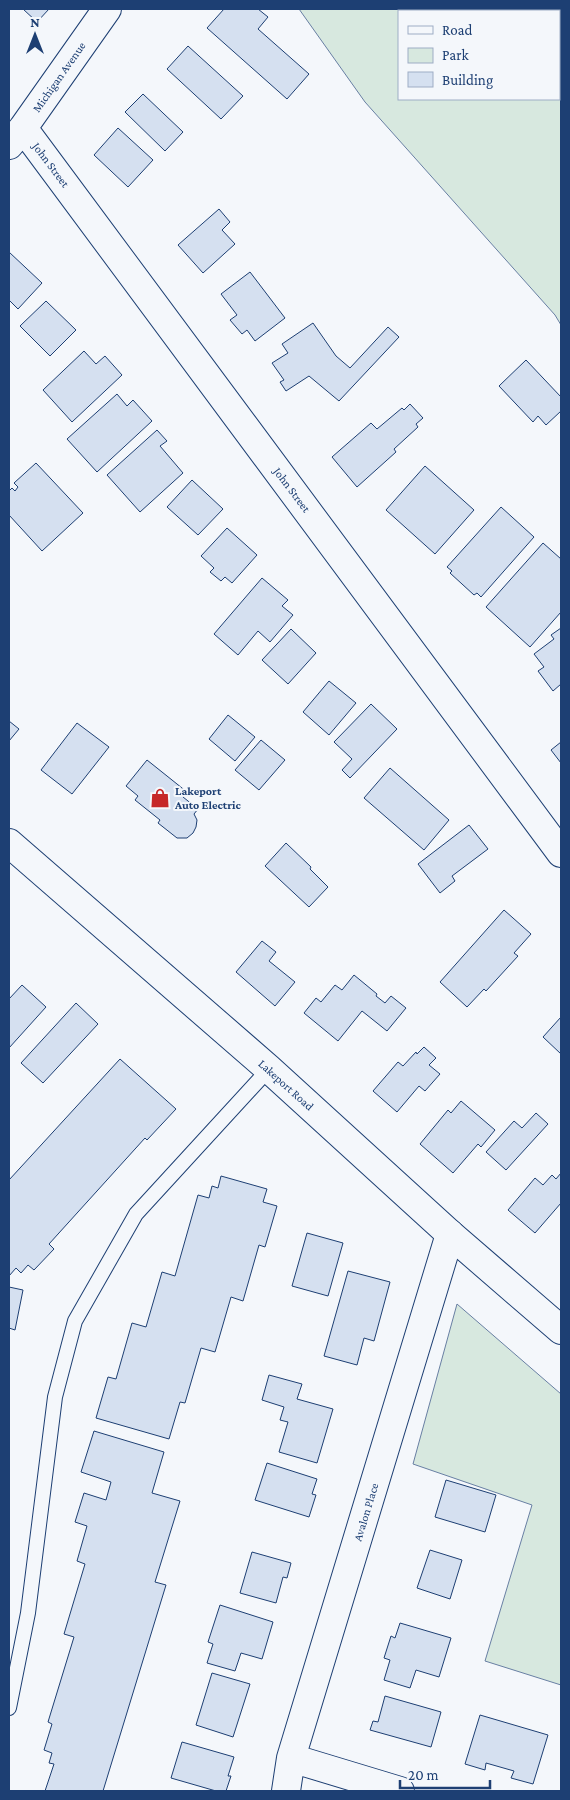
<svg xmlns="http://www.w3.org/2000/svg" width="570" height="1800" viewBox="0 0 570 1800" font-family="'Crimson Pro',serif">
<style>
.green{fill:#d7e8df;stroke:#687fa3}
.building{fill:#d5e0f0;stroke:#1d3f73}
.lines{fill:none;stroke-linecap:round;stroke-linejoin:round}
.service-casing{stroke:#1d3f73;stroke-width:16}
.minor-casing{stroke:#1d3f73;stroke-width:30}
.secondary-casing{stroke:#1d3f73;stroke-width:30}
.service{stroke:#f4f7fb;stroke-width:14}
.minor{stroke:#f4f7fb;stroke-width:28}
.secondary{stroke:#f4f7fb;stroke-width:28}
.labels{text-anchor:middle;stroke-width:4;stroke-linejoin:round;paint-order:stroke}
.street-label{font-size:12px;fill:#1d3f73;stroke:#f4f7fb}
.poi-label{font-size:12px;font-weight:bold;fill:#1d3f73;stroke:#f4f7fb;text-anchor:start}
</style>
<rect width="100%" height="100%" fill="#f4f7fb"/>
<path class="green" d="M299,9H540L542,11H399V99H559V42L561,47V325L555,315L365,102Z
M457,1304L561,1394V1685L485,1661L532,1505L413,1464Z"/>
<path class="building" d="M23,9H49L37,22Z
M224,9H258L268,17L258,29L309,74L287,99L207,28Z
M188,46L243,96L221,119L167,69Z
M143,94L183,132L165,151L125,112Z
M118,128L153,160L128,187L94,155Z
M219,209L230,222L222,230L235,244L203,273L178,245Z
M9,252L42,283L18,309L9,300Z
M250,272L285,318L255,341L247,330L242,334L230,320L237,315L221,294Z
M46,301L76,330L50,356L20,326Z
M313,323L336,356L350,368L388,327L399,337L339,401L309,376L286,391L280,382L284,380L272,363L288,353L282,344Z
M84,351L96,364L105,356L122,375L72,422L43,390Z
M526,360L561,397V411L546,425L538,416L533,422L499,386Z
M117,394L127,406L133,400L152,421L97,472L67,439Z
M410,404L423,418L416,424L418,427L394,449L396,452L357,487L332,457L371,423L377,429L402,408L404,410Z
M157,430L167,441L160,446L183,473L140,512L107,475Z
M36,463L83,513L42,551L9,515V491L12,488L15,491L18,487L14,483Z
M425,466L474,510L435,554L386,510Z
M192,480L223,509L198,535L167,507Z
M501,507L534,537L481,597L477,593L474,595L450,573L452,571L447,567Z
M227,528L257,555L232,583L225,577L221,581L210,572L214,568L201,556Z
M543,543L561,559V612L530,647L486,607Z
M262,578L288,600L282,606L293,615L270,642L258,631L238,655L214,634Z
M561,628V684L553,691L538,671L544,667L534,654L554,639L551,635Z
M291,629L316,653L288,684L262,660Z
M329,681L356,703L329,735L303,712Z
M371,704L397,729L350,778L342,770L352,759L334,742Z
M228,715L255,737L235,761L209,739Z
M9,721L19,729L9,741Z
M77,723L109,747L72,794L41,770Z
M261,740L285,760L259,790L235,770Z
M561,742V763L551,750Z
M147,760L187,792L183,797L198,809L194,814L197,820L196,827L193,833L187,838H177L158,823L160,820L135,800L138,796L126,786Z
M390,768L449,820L424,850L364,798Z
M469,825L488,849L452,876L455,881L440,893L418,864Z
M286,843L311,867L310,869L328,887L309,907L265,866Z
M504,910L531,934L514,953L518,956L486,991L484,989L467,1007L440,982Z
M262,941L276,952L269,961L295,982L275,1006L236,972Z
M354,975L377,994L376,996L385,1003L391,996L406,1008L387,1031L362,1011L338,1041L304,1013L316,998L321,1002L335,985L342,990Z
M22,985L46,1007L9,1048V999Z
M76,1003L98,1024L43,1083L21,1063Z
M561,1017V1054L543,1037Z
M424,1047L436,1058L429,1065L440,1074L425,1091L419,1086L397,1112L373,1091L398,1062L403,1066L416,1052L417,1054Z
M120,1059L176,1109L147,1140L145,1138L49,1244L54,1249L34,1270L28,1265L21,1273L16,1268L9,1276V1180Z
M461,1101L495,1130L481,1147L478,1144L453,1173L420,1144L448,1110L451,1113Z
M536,1113L548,1124L506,1170L486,1152L514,1121L522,1128Z
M561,1173V1203L535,1233L508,1210L535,1178L543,1185L552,1175L556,1179Z
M221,1176L267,1189L263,1202L277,1206L265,1247L259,1245L243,1301L231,1297L215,1352L201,1348L185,1403L180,1402L169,1439L96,1418L108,1377L116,1379L132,1323L146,1327L162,1272L175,1276L198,1195L209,1198L212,1186L218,1188Z
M307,1233L343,1243L328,1296L292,1286Z
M348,1271L390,1282L374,1341L364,1338L357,1365L324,1356Z
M9,1287L23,1290L15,1330L9,1328V1330Z
M269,1375L302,1384L297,1399L333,1409L317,1463L279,1452L288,1422L280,1420L284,1407L262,1400Z
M94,1431L164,1452L152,1493L180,1501L155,1582L166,1585L103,1791H45L54,1764L49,1763L52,1753L44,1750L52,1724L48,1722L74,1637L64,1634L85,1564L77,1561L87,1526L75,1522L84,1493L106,1500L111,1482L81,1472Z
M267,1463L317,1479L312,1494L316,1495L309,1517L255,1500Z
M446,1480L496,1495L485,1532L435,1517Z
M430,1550L462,1560L450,1599L417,1588Z
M252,1552L291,1563L287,1578L283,1577L276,1603L240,1593Z
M220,1605L273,1622L262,1659L241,1653L235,1671L207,1663L213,1644L208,1642Z
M400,1623L451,1638L439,1677L416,1670L410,1688L384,1680L390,1660L384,1658L391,1636L395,1638Z
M212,1673L250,1684L233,1737L196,1725Z
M385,1696L441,1712L431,1747L370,1730L373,1721L378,1722Z
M480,1715L548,1735L533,1784L511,1778L514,1771L486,1763L485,1770L465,1764Z
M182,1742L234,1757L228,1776H231L226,1791H216L171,1778Z"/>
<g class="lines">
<defs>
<path id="service" d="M9,1708L28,1613L55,1397L75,1321L136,1214L269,1069"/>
<path id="minor" d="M23,128L561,853
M9,145L23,128L107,9
M291,1758L400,1791
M286,1791L291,1758L450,1234"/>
<path id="secondary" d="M9,843L269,1069L450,1234L561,1330"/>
</defs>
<use href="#service" class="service-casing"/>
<use href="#minor" class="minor-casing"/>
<use href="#secondary" class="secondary-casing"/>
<use href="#service" class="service"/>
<use href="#minor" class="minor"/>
<use href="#secondary" class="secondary"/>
</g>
<defs>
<symbol id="shop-bare" viewBox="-9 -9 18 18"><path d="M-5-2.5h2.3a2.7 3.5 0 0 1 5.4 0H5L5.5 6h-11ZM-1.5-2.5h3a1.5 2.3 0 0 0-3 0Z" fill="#c62828" stroke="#f4f7fb" stroke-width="2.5" paint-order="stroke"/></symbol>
</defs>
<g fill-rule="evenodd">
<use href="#shop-bare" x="146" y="784" width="28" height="28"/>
</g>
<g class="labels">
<g class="street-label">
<text transform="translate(59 77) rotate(-55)" y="4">Michigan Avenue</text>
<text transform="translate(51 165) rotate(53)" y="4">John Street</text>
<text transform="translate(292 490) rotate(53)" y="4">John Street</text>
<text transform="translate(286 1085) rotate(42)" y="4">Lakeport Road</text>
<text transform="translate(366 1512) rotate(-73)" y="4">Avalon Place</text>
</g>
<g class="poi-label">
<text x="175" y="795">Lakeport<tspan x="175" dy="14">Auto Electric</tspan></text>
</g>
</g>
<rect width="570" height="1800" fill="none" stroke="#1d3f73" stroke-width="20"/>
<rect x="398" y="10" width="162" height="90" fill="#f4f7fb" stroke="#9eadc5"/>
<rect x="408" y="26" width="25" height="8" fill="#f4f7fb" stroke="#9eadc5"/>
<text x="442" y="35" font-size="15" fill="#1d3f73">Road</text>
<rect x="408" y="48" width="25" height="15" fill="#d7e8df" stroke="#9eadc5"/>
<text x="442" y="60" font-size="15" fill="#1d3f73">Park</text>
<rect x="408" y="72" width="25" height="15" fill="#d5e0f0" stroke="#9eadc5"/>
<text x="442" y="85" font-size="15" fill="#1d3f73">Building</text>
<g transform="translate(35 35)" stroke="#f4f7fb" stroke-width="4" paint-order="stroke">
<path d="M0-4L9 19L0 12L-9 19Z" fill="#1d3f73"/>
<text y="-8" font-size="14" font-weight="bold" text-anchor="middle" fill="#1d3f73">N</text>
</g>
<path d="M400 1780v8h90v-8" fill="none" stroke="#1d3f73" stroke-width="2.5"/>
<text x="408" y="1780" font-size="15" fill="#1d3f73" stroke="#f4f7fb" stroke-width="4" paint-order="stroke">20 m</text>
</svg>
